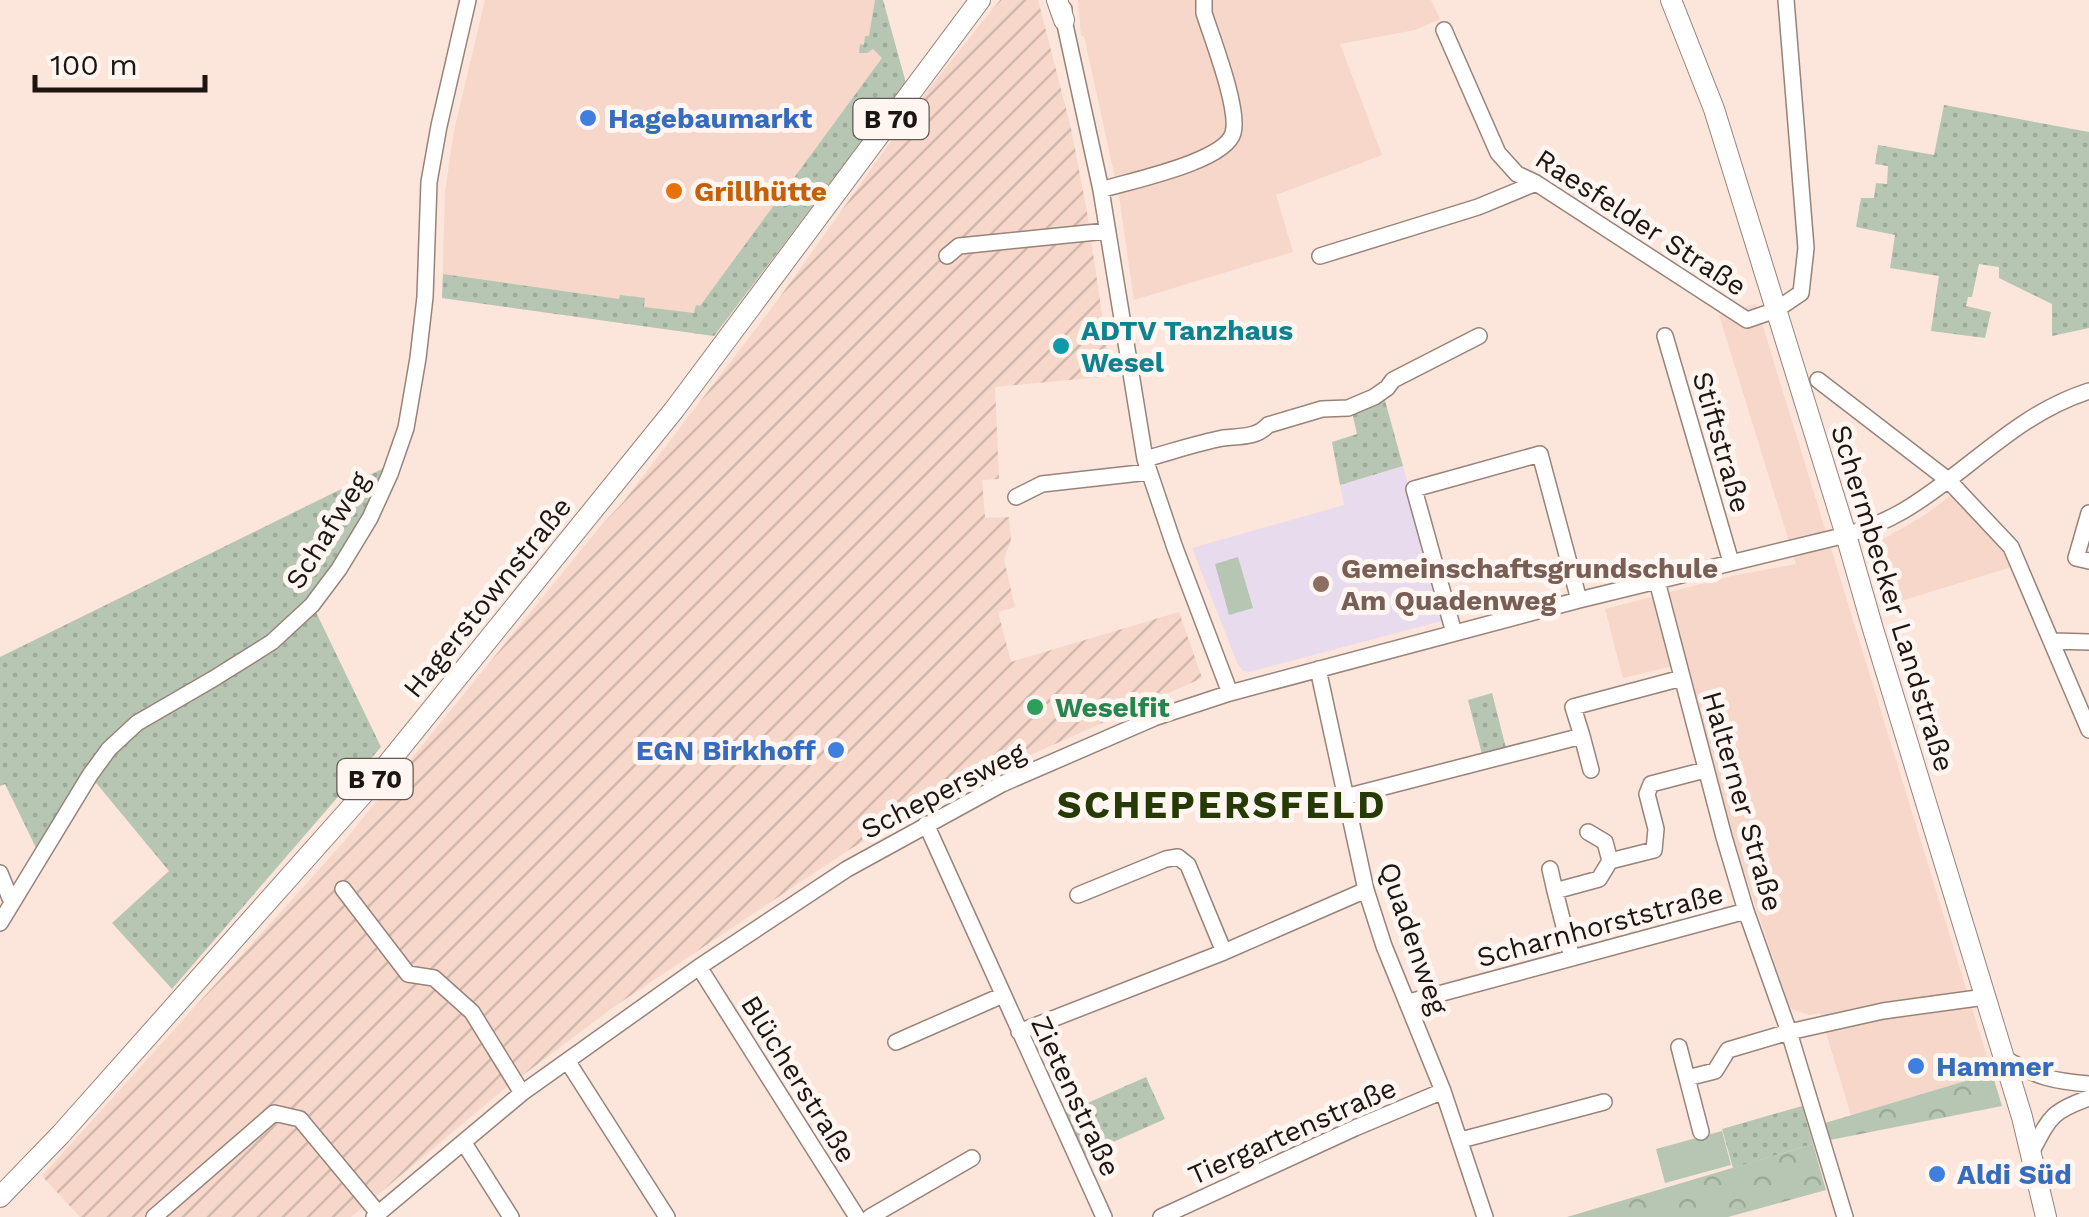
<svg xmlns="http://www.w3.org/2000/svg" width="2089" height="1217" viewBox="0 0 2089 1217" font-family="'Work Sans',sans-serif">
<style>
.built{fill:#f6d7c9}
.industrial{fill:url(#industrial-furrows)}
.education{fill:#e9dbee}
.grass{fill:url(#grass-dots)}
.forest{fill:url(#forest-crowns)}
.pitch{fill:#b7c6b3}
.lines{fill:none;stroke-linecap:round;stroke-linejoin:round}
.minor-casing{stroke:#98837a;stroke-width:18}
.major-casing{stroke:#98837a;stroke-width:22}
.minor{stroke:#fff;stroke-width:15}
.major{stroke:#fff;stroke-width:20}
.shop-dot{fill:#3f7fe0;stroke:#fff5f1;stroke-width:4}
.food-dot{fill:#e8710a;stroke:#fff5f1;stroke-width:4}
.culture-dot{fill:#0f9aa8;stroke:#fff5f1;stroke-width:4}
.education-dot{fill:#8d6e63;stroke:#fff5f1;stroke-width:4}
.leisure-dot{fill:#2e9e5b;stroke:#fff5f1;stroke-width:4}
.labels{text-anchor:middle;stroke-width:10;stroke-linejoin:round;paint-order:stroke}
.shield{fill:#fff5f1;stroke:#615854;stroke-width:2.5}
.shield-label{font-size:25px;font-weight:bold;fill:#1d1511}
.shop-label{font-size:28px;font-weight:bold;fill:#366cbe;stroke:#fff5f1;text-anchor:start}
.food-label{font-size:28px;font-weight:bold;fill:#c56008;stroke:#fff5f1;text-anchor:start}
.street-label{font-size:28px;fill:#1d1511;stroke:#fff5f1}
.culture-label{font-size:28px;font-weight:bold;fill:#0d838f;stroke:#fff5f1;text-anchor:start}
.education-label{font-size:28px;font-weight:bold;fill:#785e54;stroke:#fff5f1;text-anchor:start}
.leisure-label{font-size:28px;font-weight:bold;fill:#27864d;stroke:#fff5f1;text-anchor:start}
.district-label{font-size:38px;font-weight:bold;letter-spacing:2.5px;fill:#263a05;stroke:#fff5f1}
</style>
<defs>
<pattern id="industrial-furrows" width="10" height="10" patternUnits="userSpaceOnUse" patternTransform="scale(2.5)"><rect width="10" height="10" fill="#f6d7c9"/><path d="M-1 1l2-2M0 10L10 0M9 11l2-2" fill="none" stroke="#d2b8ac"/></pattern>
<pattern id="grass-dots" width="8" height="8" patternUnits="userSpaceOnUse" patternTransform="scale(2.5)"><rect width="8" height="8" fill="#b7c6b3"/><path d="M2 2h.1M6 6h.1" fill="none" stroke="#9da999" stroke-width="1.8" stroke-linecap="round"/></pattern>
<pattern id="forest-crowns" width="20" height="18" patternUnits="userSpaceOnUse" patternTransform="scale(2.5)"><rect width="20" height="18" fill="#b7c6b3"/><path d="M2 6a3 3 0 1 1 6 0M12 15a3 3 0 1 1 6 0" fill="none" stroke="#9da999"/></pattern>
</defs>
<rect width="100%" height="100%" fill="#fce5da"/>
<path class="built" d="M485,0H880L902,76L714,336L442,298L445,192L454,131Z
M1078,0H1431L1440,19L1415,30L1340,44L1382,155L1276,195L1293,252L1134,300L1119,196L1084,36H1081Z
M1756,304L1992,1073L1851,1115L1820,1013L1809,1015L1790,1008L1732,836L1686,663L1623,678L1605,609L1732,576L1796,564L1719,315Z
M1952,494L2006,548L2015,566L1884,606L1869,558L1877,543L1928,513Z"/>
<path class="industrial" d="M1000,0H1038L1071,128L1087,212L1111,376L995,387L999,479L982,480L985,518L1009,517L1011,540L1004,559L1015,607L998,612L1011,662L1179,612L1202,678L984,776L915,812L847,851L615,1006L503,1090L351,1217H80L42,1176L342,844L599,528L624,501L777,301L927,91Z"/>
<path class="education" d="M1403,466L1445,620L1249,672L1243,671L1238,665L1192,548L1344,505L1340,485Z"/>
<path class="grass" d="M875,0H883L906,83L714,336L442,298L443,274L619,299L620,295L645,298L644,307L694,313L696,305L700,306L882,58L873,49L867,53H859L860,44L864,45L865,36H869Z
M1944,105L2089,132V328L2052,336V304L1999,278V267L1979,264L1972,297H1968L1966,306L1991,312L1985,338L1931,331L1939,276L1890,268L1895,235L1856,227L1861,198H1874L1876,183L1887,184L1888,166L1875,164L1878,145L1934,155Z
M1384,397L1403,466L1340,485L1332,442L1357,434L1352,412Z
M390,465L380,489L309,603L270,639L135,720L38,852L5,784L0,786V657Z
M314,608L381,747L172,989L112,923L169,871L92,778L139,726Z
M1492,693L1507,752L1483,758L1468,700Z
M1146,1077L1165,1119L1084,1155L1065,1113Z
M1802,1106L1813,1144L1733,1168L1722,1129Z"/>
<path class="forest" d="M1992,1073L2002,1106L1830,1140L1825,1123Z
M1813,1144L1826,1190L1728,1217H1567Z"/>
<path class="pitch" d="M1238,557L1253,608L1229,615L1215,564Z
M1722,1131L1731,1165L1665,1183L1656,1149Z"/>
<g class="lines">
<defs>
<path id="minor" d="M1064,9V20L1101,190L1145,459L1175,548L1230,693
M1444,30L1498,153L1517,174L1536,183L1747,320L1776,310L1801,293L1806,248L1786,0
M1101,190C1129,181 1225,162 1233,133C1240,110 1212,38 1204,13V0
M947,256L959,246L1107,231
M1320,256L1478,207L1536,183
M1665,336L1731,562
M1818,380L1948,480L2011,547L2089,730
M1145,459C1171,452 1197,443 1223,438C1240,436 1256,438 1268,425L1322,409L1348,408L1374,397L1387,388L1393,380L1479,336
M1016,497L1042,484L1149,472
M2089,513L2076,558L2089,561
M1657,581L1724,837L1746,911L1789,1032L1845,1217
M1454,633L1414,489L1540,454L1579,600
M2053,641L2089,642
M1318,669L1366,890L1384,946L1443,1091L1485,1217
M1582,736L1591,770
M1345,797L1582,736L1573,707L1682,678
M926,824L1104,1217
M1588,832L1605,842L1610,861
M1550,869L1555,891
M0,873L12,903
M343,889L408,974L434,978L472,1012L522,1093
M1078,895L1166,859L1178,857L1188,865L1224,952
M0,923L90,775L109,749L137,723L213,679L272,642L312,605L339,569L370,518L390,474L406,428L418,358L425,297L429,182L439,126L468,0
M1572,958L1555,891L1599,879L1610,861L1654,850L1656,829L1647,794L1651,784L1705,770
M699,967L857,1217
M1409,1002L1746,911
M1019,1032L1224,952L1366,890
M896,1042L1003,995
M1679,1047L1687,1078
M2004,1058C2037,1077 2052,1081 2089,1084
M568,1062L667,1217
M1701,1132L1687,1078L1715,1071L1728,1050L1789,1032L1883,1011L1985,997
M1461,1140L1604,1102
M464,1143L511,1217
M2032,1151C2050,1117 2052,1111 2089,1098
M154,1217L274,1113L300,1119L378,1213
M374,1217L522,1093L699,967L847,869L1002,784L1154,718L1230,693L1579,600L1846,535C1866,529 1884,522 1903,511C1968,473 2014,415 2089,391
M870,1217L972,1158
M1161,1217L1355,1128L1443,1091"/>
<path id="major" d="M1057,0L1064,20
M1671,0L1714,109L1846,535L1873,629L2022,1117L2046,1217
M0,1197L61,1134L364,793L674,410L980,0"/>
</defs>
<use href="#minor" class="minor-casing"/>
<use href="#major" class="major-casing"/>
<use href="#minor" class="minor"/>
<use href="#major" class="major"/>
</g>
<g class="shop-dot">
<circle cx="588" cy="118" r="10"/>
<circle cx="836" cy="750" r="10"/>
<circle cx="1916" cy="1066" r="10"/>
<circle cx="1937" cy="1174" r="10"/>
</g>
<circle class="food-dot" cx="674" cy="191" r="10"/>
<circle class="culture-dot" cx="1061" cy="346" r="10"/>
<circle class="education-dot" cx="1321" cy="584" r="10"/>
<circle class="leisure-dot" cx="1035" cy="707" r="10"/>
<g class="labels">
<g class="shield">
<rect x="853.5" y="99" width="75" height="40" rx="8"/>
<rect x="337.5" y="759" width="75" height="40" rx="8"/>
</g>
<g class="shield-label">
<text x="891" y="128">B 70</text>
<text x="375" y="788">B 70</text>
</g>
<g class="shop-label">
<text x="608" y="128">Hagebaumarkt</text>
<text x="816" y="760" text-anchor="end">EGN Birkhoff</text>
<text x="1936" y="1076">Hammer</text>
<text x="1957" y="1184">Aldi Süd</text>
</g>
<g class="food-label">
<text x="694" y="201">Grillhütte</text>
</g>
<g class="street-label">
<text transform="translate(1641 222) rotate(33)" y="10">Raesfelder Straße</text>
<text transform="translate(1722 442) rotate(74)" y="10">Stiftstraße</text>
<text transform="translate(327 530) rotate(-58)" y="10">Schafweg</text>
<text transform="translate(487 597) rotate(-51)" y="10">Hagerstownstraße</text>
<text transform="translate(1893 598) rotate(73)" y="10">Schermbecker Landstraße</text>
<text transform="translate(943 790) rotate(-27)" y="10">Schepersweg</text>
<text transform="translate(1743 801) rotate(74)" y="10">Halterner Straße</text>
<text transform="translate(1600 925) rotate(-15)" y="10">Scharnhorststraße</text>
<text transform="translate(1414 938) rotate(71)" y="10">Quadenweg</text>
<text transform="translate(799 1079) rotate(58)" y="10">Blücherstraße</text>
<text transform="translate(1076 1096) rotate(65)" y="10">Zietenstraße</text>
<text transform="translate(1292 1131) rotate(-24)" y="10">Tiergartenstraße</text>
</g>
<g class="culture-label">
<text x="1081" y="340">ADTV Tanzhaus<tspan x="1081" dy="32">Wesel</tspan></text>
</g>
<g class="education-label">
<text x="1341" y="578">Gemeinschaftsgrundschule<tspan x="1341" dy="32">Am Quadenweg</tspan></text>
</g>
<g class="leisure-label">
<text x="1055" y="717">Weselfit</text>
</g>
<g class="district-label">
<text x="1222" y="818">SCHEPERSFELD</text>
</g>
</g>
<path d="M35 75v15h170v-15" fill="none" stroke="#1d1511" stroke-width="5"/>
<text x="50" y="75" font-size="30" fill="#1d1511" stroke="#fff5f1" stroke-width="8" paint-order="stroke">100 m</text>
</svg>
